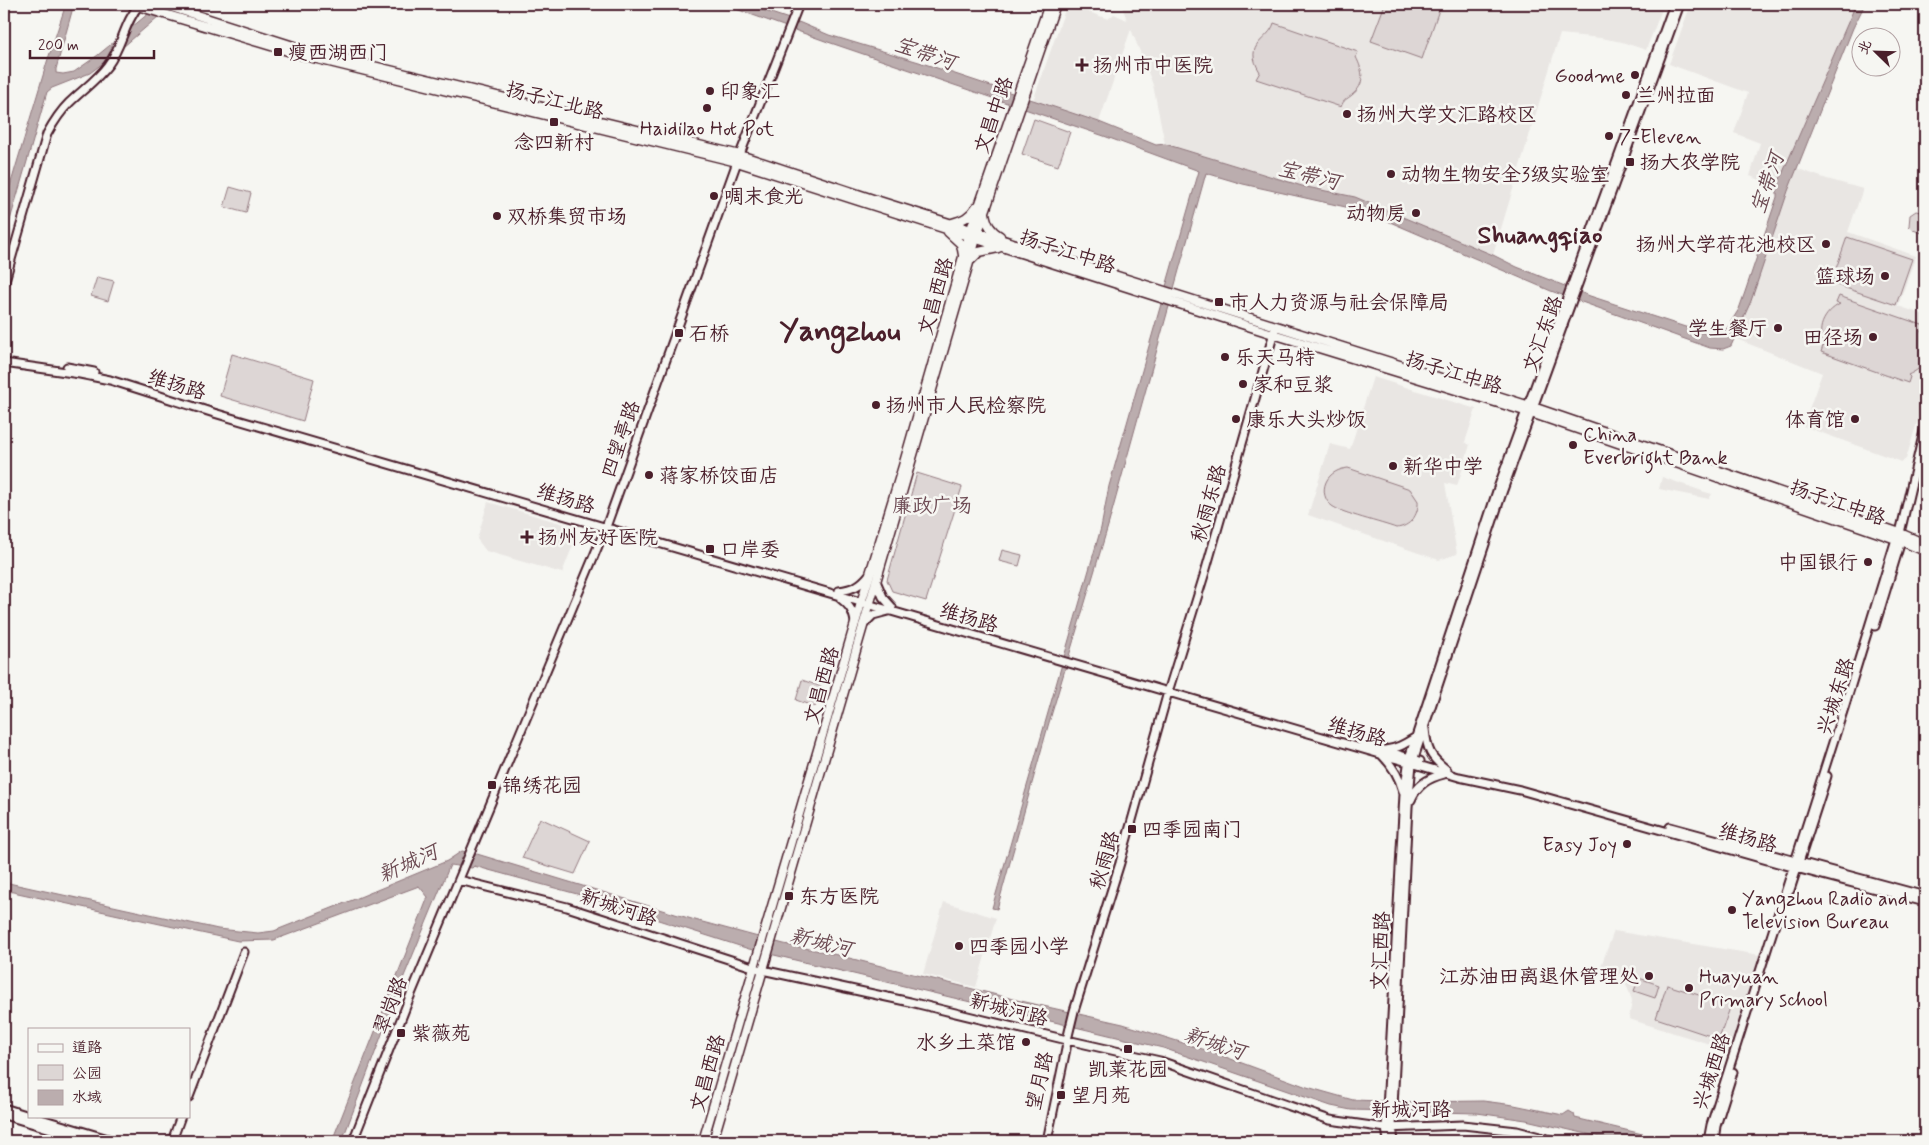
<svg xmlns="http://www.w3.org/2000/svg" width="1929" height="1145" viewBox="0 0 1929 1145" font-family="Mynerve,'LXGW WenKai TC',sans-serif">
<style>
.built{fill:#e9e6e3}
.park{fill:#ddd6d5;stroke:#947a80}
.water{fill:#bbadae;stroke:#8e747a}
.lines{fill:none;stroke-linecap:round;stroke-linejoin:round}
.stream{stroke:#8e747a;stroke-width:1}
.secondary-casing{stroke:#4a1f2b;stroke-width:11}
.primary-casing{stroke:#4a1f2b;stroke-width:11}
.secondary{stroke:#f6f6f2;stroke-width:7}
.primary{stroke:#f6f6f2;stroke-width:8}
.poi-dot{fill:#4a1f2b;stroke:#f6f6f2;stroke-width:2}
.labels{text-anchor:middle;stroke-width:5;stroke-linejoin:round;paint-order:stroke}
.poi-label{font-size:20px;fill:#4a1f2b;stroke:#f6f6f2;text-anchor:start}
.street-label{font-size:20px;fill:#4a1f2b;stroke:#f6f6f2}
.park-label{font-size:20px;fill:#6f4d56;stroke:#f6f6f2}
.water-label{font-size:21px;font-style:italic;fill:#6c4a52;stroke:#f6f6f2}
.district-label{font-size:25px;font-weight:bold;fill:#4a1f2b;stroke:#f6f6f2}
.town-label{font-size:30px;font-weight:bold;fill:#4a1f2b;stroke:#f6f6f2}
</style>
<rect width="100%" height="100%" fill="#f6f6f2"/>
<filter id="ink" filterUnits="userSpaceOnUse"><feTurbulence type="fractalNoise" baseFrequency=".02" numOctaves="2"/><feDisplacementMap in="SourceGraphic" scale="10" xChannelSelector="R" yChannelSelector="G"/><feConvolveMatrix kernelMatrix="1 2 1 2 8 2 1 2 1" color-interpolation-filters="sRGB"/></filter>
<g filter="url(#ink)">
<path class="built" d="M1067,4L1108,19L1114,14L1127,20L1121,4H1664L1646,50L1622,42L1601,38L1560,34L1493,255L1355,197L1302,186L1165,144L1153,85L1131,29L1099,122L1033,101Z
M1691,4H1856L1787,165L1827,179L1863,189L1848,232L1916,256L1898,306L1925,315V396L1906,459L1902,462L1803,426L1822,373L1734,338L1751,301L1788,191L1750,176L1760,143L1734,133L1748,93L1669,64Z
M1373,377L1476,409L1465,442L1470,445L1457,486L1445,483L1457,554L1439,560L1308,515L1330,444L1350,449Z
M1662,477L1705,492L1712,494L1709,499L1659,489Z
M488,502L574,527L577,535L562,573L486,551L477,539Z
M944,902L996,918L976,987L923,974Z
M1614,931L1760,955L1729,1050L1629,1019L1632,1000L1626,984L1618,975L1601,966Z"/>
<path class="park" d="M1385,4H1441L1422,59L1371,41Z
M1274,23L1358,52L1356,57C1363,71 1366,84 1352,95C1346,100 1344,99 1341,107L1256,79L1260,72C1242,43 1269,41 1274,23Z
M1034,119L1070,132L1058,166L1022,154Z
M230,187L251,193L246,213L224,207Z
M1916,211L1925,213V234L1913,230L1909,226L1910,215Z
M1847,237L1912,259L1896,305L1831,283Z
M97,277L114,281L108,301L91,296Z
M1839,296L1925,326V331H1922C1926,336 1925,340 1925,346C1925,363 1923,368 1908,375L1910,377L1908,383L1821,352L1823,346L1826,347C1814,331 1824,312 1840,304L1836,303Z
M232,354L314,379L303,421L220,396Z
M1348,468L1410,489L1418,501C1419,515 1410,527 1396,528C1383,523 1341,513 1332,506C1325,501 1322,491 1326,482C1330,473 1339,469 1348,468Z
M917,473L962,487L926,601L892,591L887,580Z
M1002,550L1022,555L1019,566L999,561Z
M802,680L822,687L815,707L796,700Z
M540,818L590,841L575,874L522,858Z
M1639,978L1659,985L1655,998L1634,991Z
M1667,985L1731,1005L1719,1039L1656,1018Z"/>
<path class="water" d="M66,4H74L56,69V73L63,74L74,72L98,55L160,4H173L116,53L90,73L52,88L47,92L4,241V206L47,62Z
M722,4H744L801,23L829,35L919,62L1099,122L1156,145L1165,144L1302,186L1355,197L1493,255L1517,267L1590,296L1713,336L1724,333L1739,309L1745,292L1777,197V186L1856,4H1865L1853,28L1788,191L1751,301L1731,346L1723,349L1710,348L1551,291L1376,216L1350,208L1243,184L1206,173L1108,526L1048,726L997,909L992,908L1101,528L1109,486L1199,171L1104,136L828,42Z
M462,851L477,854L695,920L784,944L825,952L1021,1001L1123,1024L1212,1052L1307,1087L1353,1100L1412,1102L1483,1101L1514,1105L1563,1115L1569,1111L1574,1114L1575,1118L1672,1141H1618L1526,1120L1477,1113L1351,1110L1331,1106L1163,1048L749,949L577,894L474,866L472,868L450,865L400,986L342,1141H332L428,897L419,886L274,940L238,941L4,890V882L218,929L258,933L274,931L355,899L447,861Z"/>
<g class="lines">
<path class="stream" d="M1919,496L1925,498"/>
<defs>
<path id="secondary" d="M4,284L47,134C53,123 60,112 69,103C82,90 97,80 108,65C122,47 124,22 140,4
M4,363L80,374L110,380L214,413L1459,777L1520,790L1792,867L1925,902
M67,367L94,372
M876,581L883,597L892,607
M839,591C853,589 860,586 869,575
M841,599C850,606 853,611 855,622
M863,625L873,615L888,611
M1875,626L1901,541L1900,536
M1425,729C1427,750 1430,757 1447,770
M1363,744L1420,761
M1385,750C1397,749 1406,743 1416,737
M1382,755C1393,766 1399,776 1403,791
M1411,800C1417,785 1428,778 1444,774
M1670,827L1925,896
M459,880L567,907L762,970L910,1002L1067,1040L1160,1061L1330,1120L1386,1128L1463,1125L1517,1131L1555,1141
M1790,890L1827,776
M189,1097L244,952
M4,1108L29,1116
M4,1115L91,1141
M31,1116L115,1141
M172,1141L181,1116
M353,1141L409,999L606,527L737,162L799,4
M1047,1141L1066,1049L1067,1040L1074,1011L1120,863L1168,692L1206,569L1275,329
M1388,1141L1386,1128L1404,794L1409,758L1498,488L1674,4
M1394,1141L1392,1127L1408,807L1412,764L1503,490L1680,4
M1708,1141L1711,1125L1844,708L1896,539L1900,533L1925,427
M1714,1141L1716,1126L1733,1072"/>
<path id="primary" d="M131,4L301,55L737,162L1273,334L1531,413L1896,539L1925,551
M162,4L303,49L740,155L876,200L1533,407L1900,533L1925,544
M985,213C987,224 990,230 1000,236
M952,223C963,220 970,217 976,207
M948,232L961,244L963,255
M971,260L979,252L998,248
M703,1141L861,603L903,466L971,229L1049,4
M713,1141L978,232L1056,4"/>
</defs>
<use href="#secondary" class="secondary-casing"/>
<use href="#primary" class="primary-casing"/>
<use href="#secondary" class="secondary"/>
<use href="#primary" class="primary"/>
</g>
</g>
<g class="poi-dot">
<rect x="273" y="47" width="10" height="10" rx="2.5"/>
<path d="M1079.5 57.5h5v5h5v5h-5v5h-5v-5h-5v-5h5z"/>
<circle cx="1635" cy="75" r="5"/>
<circle cx="710" cy="91" r="5"/>
<circle cx="1626" cy="95" r="5"/>
<circle cx="707" cy="108" r="5"/>
<circle cx="1347" cy="114" r="5"/>
<rect x="549" y="117" width="10" height="10" rx="2.5"/>
<circle cx="1609" cy="136" r="5"/>
<rect x="1625" y="157" width="10" height="10" rx="2.5"/>
<circle cx="1391" cy="174" r="5"/>
<circle cx="714" cy="196" r="5"/>
<circle cx="1416" cy="213" r="5"/>
<circle cx="497" cy="216" r="5"/>
<circle cx="1826" cy="244" r="5"/>
<circle cx="1885" cy="276" r="5"/>
<rect x="1214" y="297" width="10" height="10" rx="2.5"/>
<circle cx="1778" cy="328" r="5"/>
<rect x="674" y="328" width="10" height="10" rx="2.5"/>
<circle cx="1873" cy="337" r="5"/>
<circle cx="1225" cy="357" r="5"/>
<circle cx="1243" cy="384" r="5"/>
<circle cx="876" cy="405" r="5"/>
<circle cx="1236" cy="419" r="5"/>
<circle cx="1855" cy="419" r="5"/>
<circle cx="1573" cy="445" r="5"/>
<circle cx="1393" cy="466" r="5"/>
<circle cx="649" cy="475" r="5"/>
<path d="M524.5 529.5h5v5h5v5h-5v5h-5v-5h-5v-5h5z"/>
<rect x="705" y="544" width="10" height="10" rx="2.5"/>
<circle cx="1868" cy="562" r="5"/>
<rect x="487" y="780" width="10" height="10" rx="2.5"/>
<rect x="1127" y="824" width="10" height="10" rx="2.5"/>
<circle cx="1627" cy="844" r="5"/>
<rect x="784" y="891" width="10" height="10" rx="2.5"/>
<circle cx="1732" cy="910" r="5"/>
<circle cx="959" cy="946" r="5"/>
<circle cx="1649" cy="976" r="5"/>
<circle cx="1689" cy="988" r="5"/>
<rect x="396" y="1028" width="10" height="10" rx="2.5"/>
<circle cx="1026" cy="1042" r="5"/>
<rect x="1123" y="1044" width="10" height="10" rx="2.5"/>
<rect x="1056" y="1090" width="10" height="10" rx="2.5"/>
</g>
<g class="labels">
<g class="poi-label">
<text x="288" y="59">瘦西湖西门</text>
<text x="1093" y="72">扬州市中医院</text>
<text x="1625" y="82" text-anchor="end">Goodme</text>
<text x="720" y="98">印象汇</text>
<text x="1636" y="102">兰州拉面</text>
<text x="1357" y="121">扬州大学文汇路校区</text>
<text x="707" y="135" text-anchor="middle">Haidilao Hot Pot</text>
<text x="1619" y="143">7-Eleven</text>
<text x="554" y="149" text-anchor="middle">念四新村</text>
<text x="1640" y="169">扬大农学院</text>
<text x="1401" y="181">动物生物安全3级实验室</text>
<text x="724" y="203">啁末食光</text>
<text x="1406" y="220" text-anchor="end">动物房</text>
<text x="507" y="223">双桥集贸市场</text>
<text x="1816" y="251" text-anchor="end">扬州大学荷花池校区</text>
<text x="1875" y="283" text-anchor="end">篮球场</text>
<text x="1229" y="309">市人力资源与社会保障局</text>
<text x="1768" y="335" text-anchor="end">学生餐厅</text>
<text x="689" y="340">石桥</text>
<text x="1863" y="344" text-anchor="end">田径场</text>
<text x="1235" y="364">乐天马特</text>
<text x="1253" y="391">家和豆浆</text>
<text x="886" y="412">扬州市人民检察院</text>
<text x="1246" y="426">康乐大头炒饭</text>
<text x="1845" y="426" text-anchor="end">体育馆</text>
<text x="1583" y="441">China<tspan x="1583" dy="23">Everbright Bank</tspan></text>
<text x="1403" y="473">新华中学</text>
<text x="659" y="482">蒋家桥饺面店</text>
<text x="538" y="544">扬州友好医院</text>
<text x="720" y="556">口岸委</text>
<text x="1858" y="569" text-anchor="end">中国银行</text>
<text x="502" y="792">锦绣花园</text>
<text x="1142" y="836">四季园南门</text>
<text x="1617" y="851" text-anchor="end">Easy Joy</text>
<text x="799" y="903">东方医院</text>
<text x="1742" y="905">Yangzhou Radio and<tspan x="1742" dy="23">Television Bureau</tspan></text>
<text x="969" y="953">四季园小学</text>
<text x="1639" y="983" text-anchor="end">江苏油田离退休管理处</text>
<text x="1699" y="983">Huayuan<tspan x="1699" dy="23">Primary school</tspan></text>
<text x="411" y="1040">紫薇苑</text>
<text x="1016" y="1049" text-anchor="end">水乡土菜馆</text>
<text x="1128" y="1076" text-anchor="middle">凯莱花园</text>
<text x="1071" y="1102">望月苑</text>
</g>
<g class="street-label">
<text transform="translate(555 100) rotate(14)" y="7">扬子江北路</text>
<text transform="translate(993 115) rotate(-71)" y="7">文昌中路</text>
<text transform="translate(1068 251) rotate(18)" y="7">扬子江中路</text>
<text transform="translate(935 296) rotate(-74)" y="7">文昌西路</text>
<text transform="translate(1542 334) rotate(-70)" y="7">文汇东路</text>
<text transform="translate(1454 372) rotate(17)" y="7">扬子江中路</text>
<text transform="translate(177 384) rotate(17)" y="7">维扬路</text>
<text transform="translate(620 439) rotate(-71)" y="7">四望亭路</text>
<text transform="translate(566 498) rotate(17)" y="7">维扬路</text>
<text transform="translate(1838 502) rotate(19)" y="7">扬子江中路</text>
<text transform="translate(1208 503) rotate(-74)" y="7">秋雨东路</text>
<text transform="translate(969 617) rotate(16)" y="7">维扬路</text>
<text transform="translate(821 685) rotate(-74)" y="7">文昌西路</text>
<text transform="translate(1835 696) rotate(-72)" y="7">兴城东路</text>
<text transform="translate(1357 731) rotate(16)" y="7">维扬路</text>
<text transform="translate(1748 837) rotate(16)" y="7">维扬路</text>
<text transform="translate(1104 860) rotate(-74)" y="7">秋雨路</text>
<text transform="translate(619 907) rotate(18)" y="7">新城河路</text>
<text transform="translate(1380 951) rotate(-87)" y="7">文汇西路</text>
<text transform="translate(390 1005) rotate(-69)" y="7">翠岗路</text>
<text transform="translate(1009 1009) rotate(14)" y="7">新城河路</text>
<text transform="translate(1711 1071) rotate(-72)" y="7">兴城西路</text>
<text transform="translate(707 1073) rotate(-74)" y="7">文昌西路</text>
<text transform="translate(1039 1081) rotate(-77)" y="7">望月路</text>
<text x="1411" y="1116">新城河路</text>
</g>
<g class="park-label">
<text x="932" y="512">廉政广场</text>
</g>
<g class="water-label">
<text transform="translate(925 53) rotate(19)" y="7">宝带河</text>
<text transform="translate(1309 175) rotate(14)" y="7">宝带河</text>
<text transform="translate(1767 183) rotate(-71)" y="7">宝带河</text>
<text transform="translate(408 863) rotate(-24)" y="7">新城河</text>
<text transform="translate(821 942) rotate(14)" y="7">新城河</text>
<text transform="translate(1215 1043) rotate(18)" y="7">新城河</text>
</g>
<g class="district-label">
<text x="1540" y="243">Shuangqiao</text>
</g>
<g class="town-label">
<text x="840" y="340">Yangzhou</text>
</g>
</g>
<rect width="1929" height="1145" fill="none" stroke="#f6f6f2" stroke-width="20"/>
<rect x="10" y="10" width="1909" height="1125" fill="none" stroke="#4a1f2b" stroke-width="2" filter="url(#ink)"/>
<rect x="28" y="1028" width="162" height="90" fill="#f6f6f2" stroke="#b1a0a2"/>
<rect x="38" y="1044" width="25" height="8" fill="#f6f6f2" stroke="#b1a0a2"/>
<text x="72" y="1052" font-size="15" fill="#4a1f2b">道路</text>
<rect x="38" y="1065" width="25" height="15" fill="#ddd6d5" stroke="#b1a0a2"/>
<text x="72" y="1078" font-size="15" fill="#4a1f2b">公园</text>
<rect x="38" y="1090" width="25" height="15" fill="#bbadae" stroke="#b1a0a2"/>
<text x="72" y="1102" font-size="15" fill="#4a1f2b">水域</text>
<g transform="translate(1876 52) rotate(293)"><circle r="24" fill="#f6f6f2" stroke="#b1a0a2"/>
<path d="M0-4L9 19L0 12L-9 19Z" fill="#4a1f2b"/>
<text y="-8" font-size="14" font-weight="bold" text-anchor="middle" fill="#4a1f2b">北</text>
</g>
<path d="M30 50v8h124v-8" fill="none" stroke="#4a1f2b" stroke-width="2.5"/>
<text x="38" y="50" font-size="15" fill="#4a1f2b" stroke="#f6f6f2" stroke-width="4" paint-order="stroke">200 m</text>
</svg>
